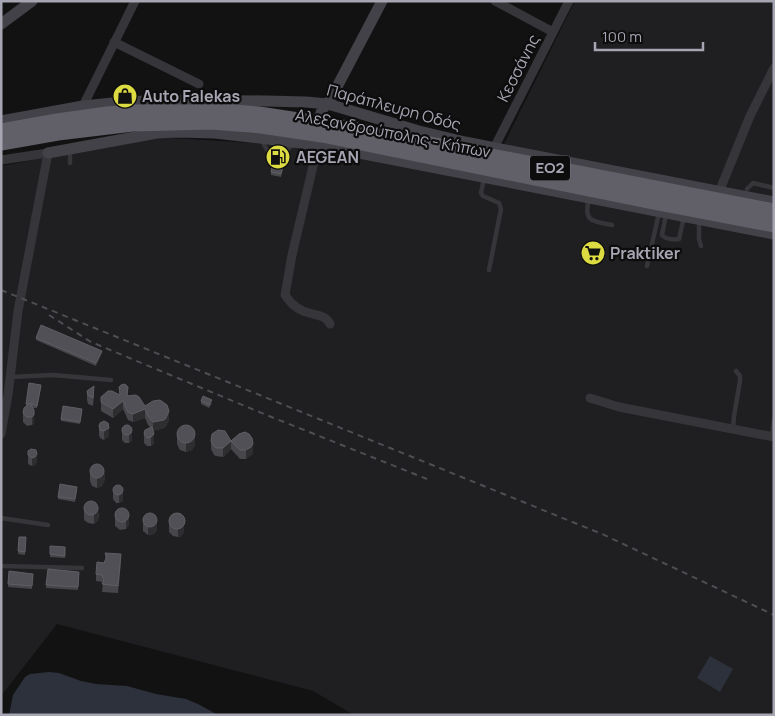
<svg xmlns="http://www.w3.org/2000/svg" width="775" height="716" viewBox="0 0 775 716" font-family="Manrope,sans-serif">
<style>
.built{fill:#1f1e20}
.water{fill:#2d313b}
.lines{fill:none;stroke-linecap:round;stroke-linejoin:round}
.lane{stroke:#36363a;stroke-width:4.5}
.street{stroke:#36363a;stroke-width:9}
.secondary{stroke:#424248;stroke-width:11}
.highway{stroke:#616068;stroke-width:15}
.rail{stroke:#4d4d53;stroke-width:2;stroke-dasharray:6 5;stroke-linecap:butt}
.wall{fill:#47464b}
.shaded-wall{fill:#2e2d30}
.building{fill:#515056;stroke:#5f5e64}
.labels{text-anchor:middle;stroke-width:4.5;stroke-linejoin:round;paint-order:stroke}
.shield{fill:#0e0d0e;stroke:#787781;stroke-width:1}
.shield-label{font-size:15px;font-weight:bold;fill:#a6a5b2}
.street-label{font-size:16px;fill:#a6a5b2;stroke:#0e0d0e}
.poi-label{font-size:16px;font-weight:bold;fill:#a6a5b2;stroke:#0e0d0e;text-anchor:start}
</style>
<rect width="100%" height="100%" fill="#131213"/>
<path class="built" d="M575,1H774V715H354L313,691L57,624L1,696V166L157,137L330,148L485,182Z"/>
<path class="water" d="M710,656L733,669L720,692L697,678Z
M49,672L59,673L81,681L96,684L127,686L156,694L186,699L198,704L218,715H9L13,695L25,677L30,674Z"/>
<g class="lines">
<path class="lane" d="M262,141L267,150L284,152L294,144
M70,163V151
M484,179L481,193L483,196L499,203L501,209L489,270
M747,189L753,183L774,188
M589,199C583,222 592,221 612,225
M666,214L662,235C665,239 674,240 679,239L684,217
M699,220V239L701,246
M647,266L659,213
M10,377L53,375L111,380
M733,429L734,416L740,381V376L736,371
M772,437L774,419
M1,518L48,525
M1,566L82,568"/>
<path class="street" d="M495,1L553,32
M114,42L199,84
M83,106L135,1
M318,145L292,255L285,295C290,302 294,307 303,311C312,315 326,314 330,324
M494,148L569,1
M1,160L48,153L18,311L8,395L1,434
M719,192L750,116L774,68
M590,398L619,407L774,437"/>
<path class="secondary" d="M1,24L32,1
M1,121L83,106L123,102L172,100L266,101L306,102L328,104L419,131L465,142L774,202
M314,130L323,108L328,104L382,1
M48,153L157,133L177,132L215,133L318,145L774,234"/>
<path class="highway" d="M1,131L57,121L107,114L133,112H235L259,114L338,126L774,211
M1,143L58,133L133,124L211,122L261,126L322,135L653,202L774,225"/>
<path class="rail" d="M1,290L602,534L774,615
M49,315L91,342L269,416L427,479"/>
</g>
<path class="wall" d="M286,156L281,177L271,175V172Z
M36,338L102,353L96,366L36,340Z
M41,388L37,408H33L34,418V423L32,425L27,426L23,422V413L26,406V404Z
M87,391L94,395L93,406L88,404L87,400Z
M120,395L128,396L169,420L166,426L164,428L153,431L154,443L151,446H147L144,443V434L150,427L148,425L145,418L133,422L128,420L123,409L113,418L101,411V397Z
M201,401L212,403L209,408L201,404Z
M82,412L80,424L61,421V419Z
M100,423L109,436L104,440L100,438L99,435V426Z
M125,425L132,440L129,443H125L122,440V429Z
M177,432L195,445L192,450L186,452L180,450L177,444Z
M211,441L231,449L223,457L216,456L214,455L211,449Z
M231,441L253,453L251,455L246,459H240L231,449Z
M28,451L37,462L35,465L32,466L28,464Z
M90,473L105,479L102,486L97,488L92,486L90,481Z
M77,490L75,502L58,499V497Z
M113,491L123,498V501L119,503H116L113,499Z
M84,506L99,514L98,520L94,524L88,523L84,520Z
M119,508L129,525L126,529L120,530L115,526V512Z
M143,517L157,530L154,534L148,535L143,531Z
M169,521L184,532L181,536L178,537L173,536L169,532Z
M19,537H26L25,555L18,554Z
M50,546L65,547V558L50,557Z
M105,553L121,562L118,593L102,592L103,583L102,582L96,581V574L105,560Z
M48,569L79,572L78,590L46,588Z
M9,571L33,574L32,589L8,587Z"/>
<path class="shaded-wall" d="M102,351V353L96,366V363Z
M123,401V409L113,418V409Z
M145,409V418L133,422V414Z
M34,410V423L32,425V417Z
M169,411V420L166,426L164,428L153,431V422Z
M109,428V436L104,440V431Z
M132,431V440L129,443V434Z
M154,434V443L151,446V437Z
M195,437V445L192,450L186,452V443Z
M231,441V449L223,457V448Z
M253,444V453L251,455L246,459V450Z
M37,454V462L35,465L32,466V458Z
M105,471V479L102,486L97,488V479Z
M123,490V501L119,503V495Z
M99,506L98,520L94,524V515Z
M129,517V525L126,529V521Z
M157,521V530L154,534L148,535V527Z
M184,523V532L181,536L178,537V528Z
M121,554V562L118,593V586Z"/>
<path class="building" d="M275,152L286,153L281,174L271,172Z
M41,325L102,351L96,363L36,338Z
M29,383L41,385L37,406L31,404L30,403L29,404H26Z
M125,384L128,387L127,396L136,395L139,397L145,406L153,401L160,400L167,405L169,411L166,418L164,420L153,422L148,416L145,409L133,414L128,412L123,401L113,409L101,402V397L108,391H112L120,395L119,387L121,385Z
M94,386L93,398L88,395L87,391Z
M203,396L212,400L209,405L201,401Z
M30,403L34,410V415L32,417H27L23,413L24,408Z
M63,406L82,409L80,422L61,419Z
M104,421L108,423L109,428L104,431L100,430L99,426L100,423Z
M177 434a9 9 0 1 1 18 0a9 9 0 1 1-18 0Z
M122 430a5 5 0 1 1 10 0a5 5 0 1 1-10 0Z
M152,427L154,434L151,437L147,438L144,434L145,430Z
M218,430L225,431L231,441L223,448H216L214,446L211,441L212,434Z
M245,432L249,434L252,438L253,444L251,447L246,450H240L231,441L239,434Z
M31,449L36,450L37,454L35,457L32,458L28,455V451Z
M90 471a7 7 0 1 1 14 0a7 7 0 1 1-14 0Z
M60,484L77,487L75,499L58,497Z
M113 490a5 5 0 1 1 10 0a5 5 0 1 1-10 0Z
M84 508a7 7 0 1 1 14 0a7 7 0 1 1-14 0Z
M115 515a7 7 0 1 1 14 0a7 7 0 1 1-14 0Z
M143 520a7 7 0 1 1 14 0a7 7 0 1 1-14 0Z
M169 521a8 8 0 1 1 16 0a8 8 0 1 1-16 0Z
M19,537H26L25,552L18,551Z
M50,546L65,547V556L50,554Z
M105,553L121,554L118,586L102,584L104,580L102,575L96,574L97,562L104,563L107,557Z
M48,569L79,572L78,587L46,585Z
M9,571L33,574L32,586L8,584Z"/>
<defs>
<symbol id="shop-disc" viewBox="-11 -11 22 22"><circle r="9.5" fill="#dcdc42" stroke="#0e0d0e"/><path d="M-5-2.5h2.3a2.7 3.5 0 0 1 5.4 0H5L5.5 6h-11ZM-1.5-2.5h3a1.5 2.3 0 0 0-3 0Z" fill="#111"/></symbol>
<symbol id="fuel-disc" viewBox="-11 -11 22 22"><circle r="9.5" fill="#dcdc42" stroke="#0e0d0e"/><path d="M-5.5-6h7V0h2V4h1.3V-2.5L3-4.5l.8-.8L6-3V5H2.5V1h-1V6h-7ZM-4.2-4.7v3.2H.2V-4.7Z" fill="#111"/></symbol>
<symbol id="supermarket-disc" viewBox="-11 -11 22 22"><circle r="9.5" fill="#dcdc42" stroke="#0e0d0e"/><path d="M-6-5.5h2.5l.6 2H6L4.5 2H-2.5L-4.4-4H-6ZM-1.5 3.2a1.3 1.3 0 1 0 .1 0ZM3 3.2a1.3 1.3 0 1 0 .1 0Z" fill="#111"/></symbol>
</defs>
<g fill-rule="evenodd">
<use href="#shop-disc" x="111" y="82" width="28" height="28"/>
<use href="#fuel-disc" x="264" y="143" width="28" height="28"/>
<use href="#supermarket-disc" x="579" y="239" width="28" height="28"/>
</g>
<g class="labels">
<rect class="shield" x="530" y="155.5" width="40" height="25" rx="4"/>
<g class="shield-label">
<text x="550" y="173">ΕΟ2</text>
</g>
<g class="street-label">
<text transform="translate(518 68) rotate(-63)" y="6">Κεσσάνης</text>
<text transform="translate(394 107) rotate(15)" y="6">Παράπλευρη Οδός</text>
<text transform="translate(393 133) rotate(11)" y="6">Αλεξανδρούπολης - Κήπων</text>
</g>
<g class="poi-label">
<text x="142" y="102">Auto Falekas</text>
<text x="296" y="163">AEGEAN</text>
<text x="610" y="259">Praktiker</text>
</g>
</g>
<rect width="775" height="716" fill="none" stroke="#a6a5b2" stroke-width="5"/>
<path d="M595 42v8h108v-8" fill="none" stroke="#a6a5b2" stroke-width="2.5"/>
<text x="602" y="42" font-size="15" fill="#a6a5b2" stroke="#0e0d0e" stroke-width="4" paint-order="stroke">100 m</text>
</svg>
